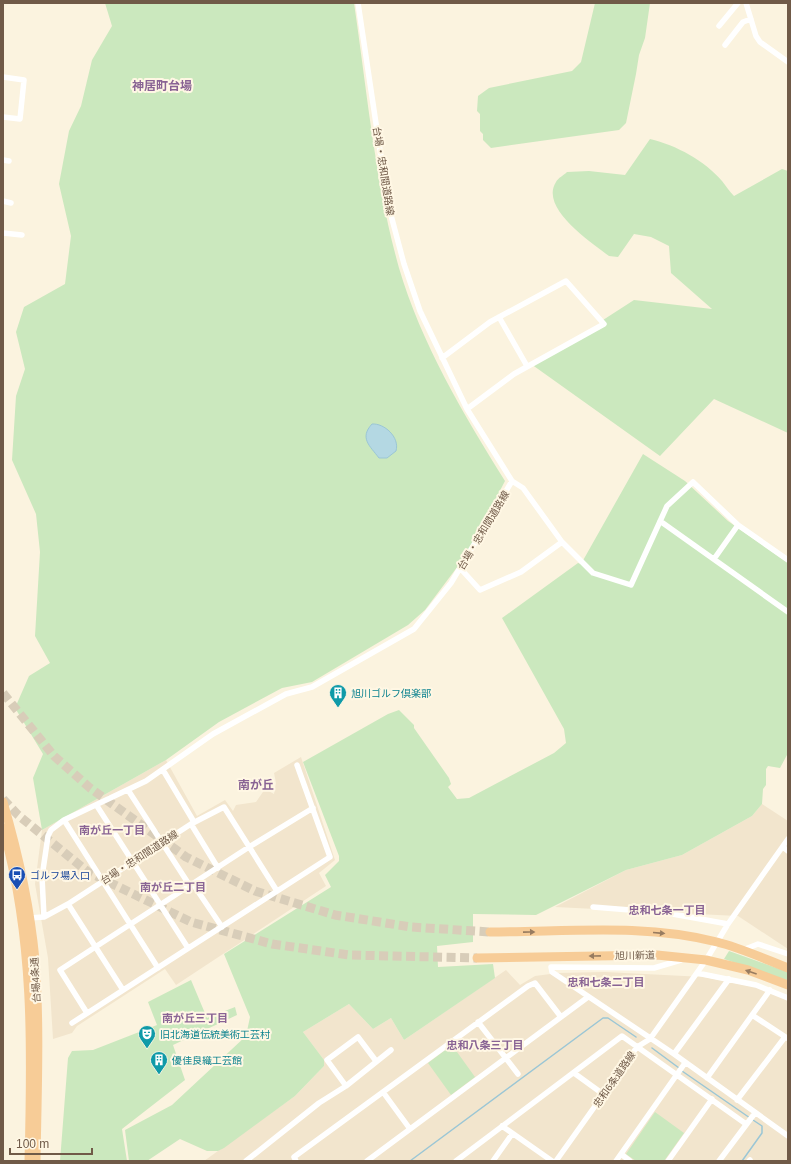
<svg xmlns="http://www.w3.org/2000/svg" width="791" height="1164" viewBox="0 0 791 1164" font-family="Arial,'Noto Sans JP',sans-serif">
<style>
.residential{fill:#f2e5cd}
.green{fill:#cbe8be}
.water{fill:#b4d8e3;stroke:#9bc6d5}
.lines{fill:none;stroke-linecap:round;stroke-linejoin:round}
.stream{stroke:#9bc6d5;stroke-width:1.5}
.trunk-tunnel{stroke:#d8cdb9;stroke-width:9;stroke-dasharray:9 4.5;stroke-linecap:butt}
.minor{stroke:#fff;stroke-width:5.5}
.trunk{stroke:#f7cc97;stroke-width:9}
.oneway{fill:#987c60}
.labels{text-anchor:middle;stroke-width:4;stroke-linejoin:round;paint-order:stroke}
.street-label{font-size:10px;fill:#705a48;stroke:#fff7e4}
.culture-label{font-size:10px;fill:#0d838f;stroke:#fff7e4;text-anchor:start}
.transit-label{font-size:10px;fill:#164399;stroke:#fff7e4;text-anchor:start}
.neighbourhood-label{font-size:11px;font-weight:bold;fill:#896394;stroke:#fff7e4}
.quarter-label{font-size:12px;font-weight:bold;fill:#896394;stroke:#fff7e4}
</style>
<rect width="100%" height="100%" fill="#fbf3df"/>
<path class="residential" d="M301,757L335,860L319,873L326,886L176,985L165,969L77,1026L72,1033L53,1039L48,958L35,884L42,830L166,760L197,816L225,800L233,811L236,805L256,802L265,789L274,794L276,783L274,773Z
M762,804L788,821V949L738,916L555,907L626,870L682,855L752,816Z
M506,970L520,985L535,976L558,973L605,972L704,977L761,988L788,1001V1161H204L295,1096L324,1066V1060L303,1032L349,1004L373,1029L391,1018L404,1040Z"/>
<path class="green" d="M105,3H354C367,91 375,182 399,268C421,343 464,415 505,481L467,554L425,610L408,625L312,682L282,688L219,722L166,760L42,830L33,778L43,754L15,708L29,676L50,663L35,636L40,552L36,514L12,460L16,396L25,369L16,332L24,307L65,284L71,236L59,184L69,131L81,106L92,60L112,26Z
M595,3H650L645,38L639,55L636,74L626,123L619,130L491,148L483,140V134L480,131V114L477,111L478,96L489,88L572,71L581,62Z
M650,139C676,145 705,161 722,181C726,186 729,191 734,196L782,169L788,171V433L714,399L660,456L531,364L604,324L603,320L634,300L712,309L671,273L669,246L651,237L634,234L618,257L609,256C592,243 539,208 556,182C558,178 564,175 567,172L589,171L625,175Z
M643,454L685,481L728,521L788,563V753L780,768L768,766L766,769V785L763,789L762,804L752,816L682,855L626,870L536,915L473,914V942L437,946L438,967L493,964L495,978L404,1040L391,1018L373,1029L349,1004L303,1032L324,1060V1066L295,1096L224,1148L218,1151H207L180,1139L147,1161H129L125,1130L172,1105L246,1036L250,1017L224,954L331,887L325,875L339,861V856L303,762L388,714L399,710L414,725V728L449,778L451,784L448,787L457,799L469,798L554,753L566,743L564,729L502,618L578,563L581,564Z
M729,951L788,972V981L724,959Z
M191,980L207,1018L235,1007L237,1015L173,1045L185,1080L122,1129L127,1161H60L68,1058L72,1051L93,1050L157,1025L148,1002Z
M452,1045L475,1077L451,1095L428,1063Z
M655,1112L684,1133L664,1161H636L626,1154Z"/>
<path class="water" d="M372,424C384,423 400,437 396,451L387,458H379C370,446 359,438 372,424Z"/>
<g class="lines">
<path class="stream" d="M652,1048L679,1068
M682,1071L750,1118
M410,1161L603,1018H608L636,1037
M742,1161L762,1133V1126L753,1120"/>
<path class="trunk-tunnel" d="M3,693L54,756L90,788L186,857L255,891L335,915L411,927L490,932
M3,799L18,815L88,872L191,922L272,944L349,955L477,958"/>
<path class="minor" d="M358,3L388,204L404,264L420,311L467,409L512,481L523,488L562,542L593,573L631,585L667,506L693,482L738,525L788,560
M746,3L756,36L760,42L788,62
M719,26L738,3
M725,45L743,22L751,19
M3,77L24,80L20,119L3,117
M3,160L9,161
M3,201L11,203
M3,233L22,235
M499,317L527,366
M442,358L490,322L566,281L604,324L514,374L467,409
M660,521L788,612
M714,559L738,525
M460,568L480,590L521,572L562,542
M163,770L194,822
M128,790L190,886
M97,806L188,948
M64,820L158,968
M191,824L218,868
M783,847L788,851
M193,884L222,927
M68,904L123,990
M593,907L667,913L728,924
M44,917L42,877L48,836L51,830L64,820L146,781L213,734L286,694L312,687L414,629L451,583L512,481
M28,918L44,917L68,904L191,824L224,807L277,891
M743,950L758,944L788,954
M681,960L654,968L551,967L552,972L674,1054L788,1136
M697,973L756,985L788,998
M87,1013L60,970L249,847L313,808
M752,1015L787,1038
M478,1022L518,1074
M72,1023L330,857L297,765
M674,1054L729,979
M574,1073L603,1094
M707,1078L770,990
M346,1086L327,1060L358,1037L376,1061
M383,1092L410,1129
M737,1100L785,1037
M502,1126L552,1161
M621,1154L630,1161
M246,1161L319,1103L346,1086L391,1050
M296,1161L294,1157L528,986L535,983L561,1017
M367,1161L588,997
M456,1161L622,1036L746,1124
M493,1161L512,1134
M556,1161L637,1047L650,1039L706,960L728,924L788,839
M616,1161L685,1063
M668,1161L712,1099
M719,1161L755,1113
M749,1161L750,1160"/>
<path class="trunk" d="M3,802C18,853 30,907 35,960C40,1027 37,1094 36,1161
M3,828C34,937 32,1049 29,1161
M490,932C565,932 644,923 717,942C741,948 765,959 788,968
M477,958L657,955L706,960L748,970L788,985"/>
</g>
<defs><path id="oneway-solid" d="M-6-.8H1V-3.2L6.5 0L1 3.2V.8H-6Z"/></defs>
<g class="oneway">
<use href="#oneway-solid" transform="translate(529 932) rotate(-1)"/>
<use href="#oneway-solid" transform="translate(659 933) rotate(5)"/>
<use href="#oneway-solid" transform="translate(595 956) rotate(179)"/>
<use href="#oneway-solid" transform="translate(751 972) rotate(-161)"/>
</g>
<defs>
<symbol id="building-pin" viewBox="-11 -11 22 30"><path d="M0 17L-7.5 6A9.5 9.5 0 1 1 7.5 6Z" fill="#0f9aa8" stroke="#fff7e4"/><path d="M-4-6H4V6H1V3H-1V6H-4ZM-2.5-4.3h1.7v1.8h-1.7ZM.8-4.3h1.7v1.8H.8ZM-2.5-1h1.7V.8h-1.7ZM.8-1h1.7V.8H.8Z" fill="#fff"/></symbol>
<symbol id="bus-pin" viewBox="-11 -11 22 30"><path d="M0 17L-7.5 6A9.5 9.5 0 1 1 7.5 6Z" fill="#1a4fb4" stroke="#fff7e4"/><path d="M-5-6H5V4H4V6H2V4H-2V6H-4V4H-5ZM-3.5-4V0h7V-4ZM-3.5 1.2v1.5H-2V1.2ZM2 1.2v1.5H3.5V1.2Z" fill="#fff"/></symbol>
<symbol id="theatre-pin" viewBox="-11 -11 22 30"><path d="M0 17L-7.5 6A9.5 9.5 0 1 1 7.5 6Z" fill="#0f9aa8" stroke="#fff7e4"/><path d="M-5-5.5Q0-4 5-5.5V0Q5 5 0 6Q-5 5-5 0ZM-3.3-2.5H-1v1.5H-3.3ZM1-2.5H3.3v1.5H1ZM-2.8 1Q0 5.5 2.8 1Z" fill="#fff"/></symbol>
</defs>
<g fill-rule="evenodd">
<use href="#building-pin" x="328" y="683" width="20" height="27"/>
<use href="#bus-pin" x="7" y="865" width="20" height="27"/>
<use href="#theatre-pin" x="137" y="1024" width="20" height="27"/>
<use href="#building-pin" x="149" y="1050" width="20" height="27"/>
</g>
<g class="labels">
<g class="street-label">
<text transform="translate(384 171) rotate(81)" y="4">台場・忠和間道路線</text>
<text transform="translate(483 530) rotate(-59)" y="4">台場・忠和間道路線</text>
<text transform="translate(139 857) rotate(-33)" y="4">台場・忠和間道路線</text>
<text transform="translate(635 955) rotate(-1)" y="4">旭川新道</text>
<text transform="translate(35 980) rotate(-93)" y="4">台場4条通</text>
<text transform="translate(614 1079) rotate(-55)" y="4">忠和6条道路線</text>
</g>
<g class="culture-label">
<text x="351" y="697">旭川ゴルフ倶楽部</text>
<text x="160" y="1038">旧北海道伝統美術工芸村</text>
<text x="172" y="1064">優佳良織工芸館</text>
</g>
<g class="transit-label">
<text x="30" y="879">ゴルフ場入口</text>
</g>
<g class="neighbourhood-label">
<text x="112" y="834">南が丘一丁目</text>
<text x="173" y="891">南が丘二丁目</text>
<text x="667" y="914">忠和七条一丁目</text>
<text x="606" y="986">忠和七条二丁目</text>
<text x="195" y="1022">南が丘三丁目</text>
<text x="485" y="1049">忠和八条三丁目</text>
</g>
<g class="quarter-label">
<text x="162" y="90">神居町台場</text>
<text x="256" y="789">南が丘</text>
</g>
</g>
<rect width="791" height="1164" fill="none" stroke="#705a48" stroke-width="8"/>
<path d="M10 1148v6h82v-6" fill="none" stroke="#705a48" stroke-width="2"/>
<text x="16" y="1148" font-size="12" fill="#705a48" stroke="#fff7e4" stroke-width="3" paint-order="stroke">100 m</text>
</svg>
